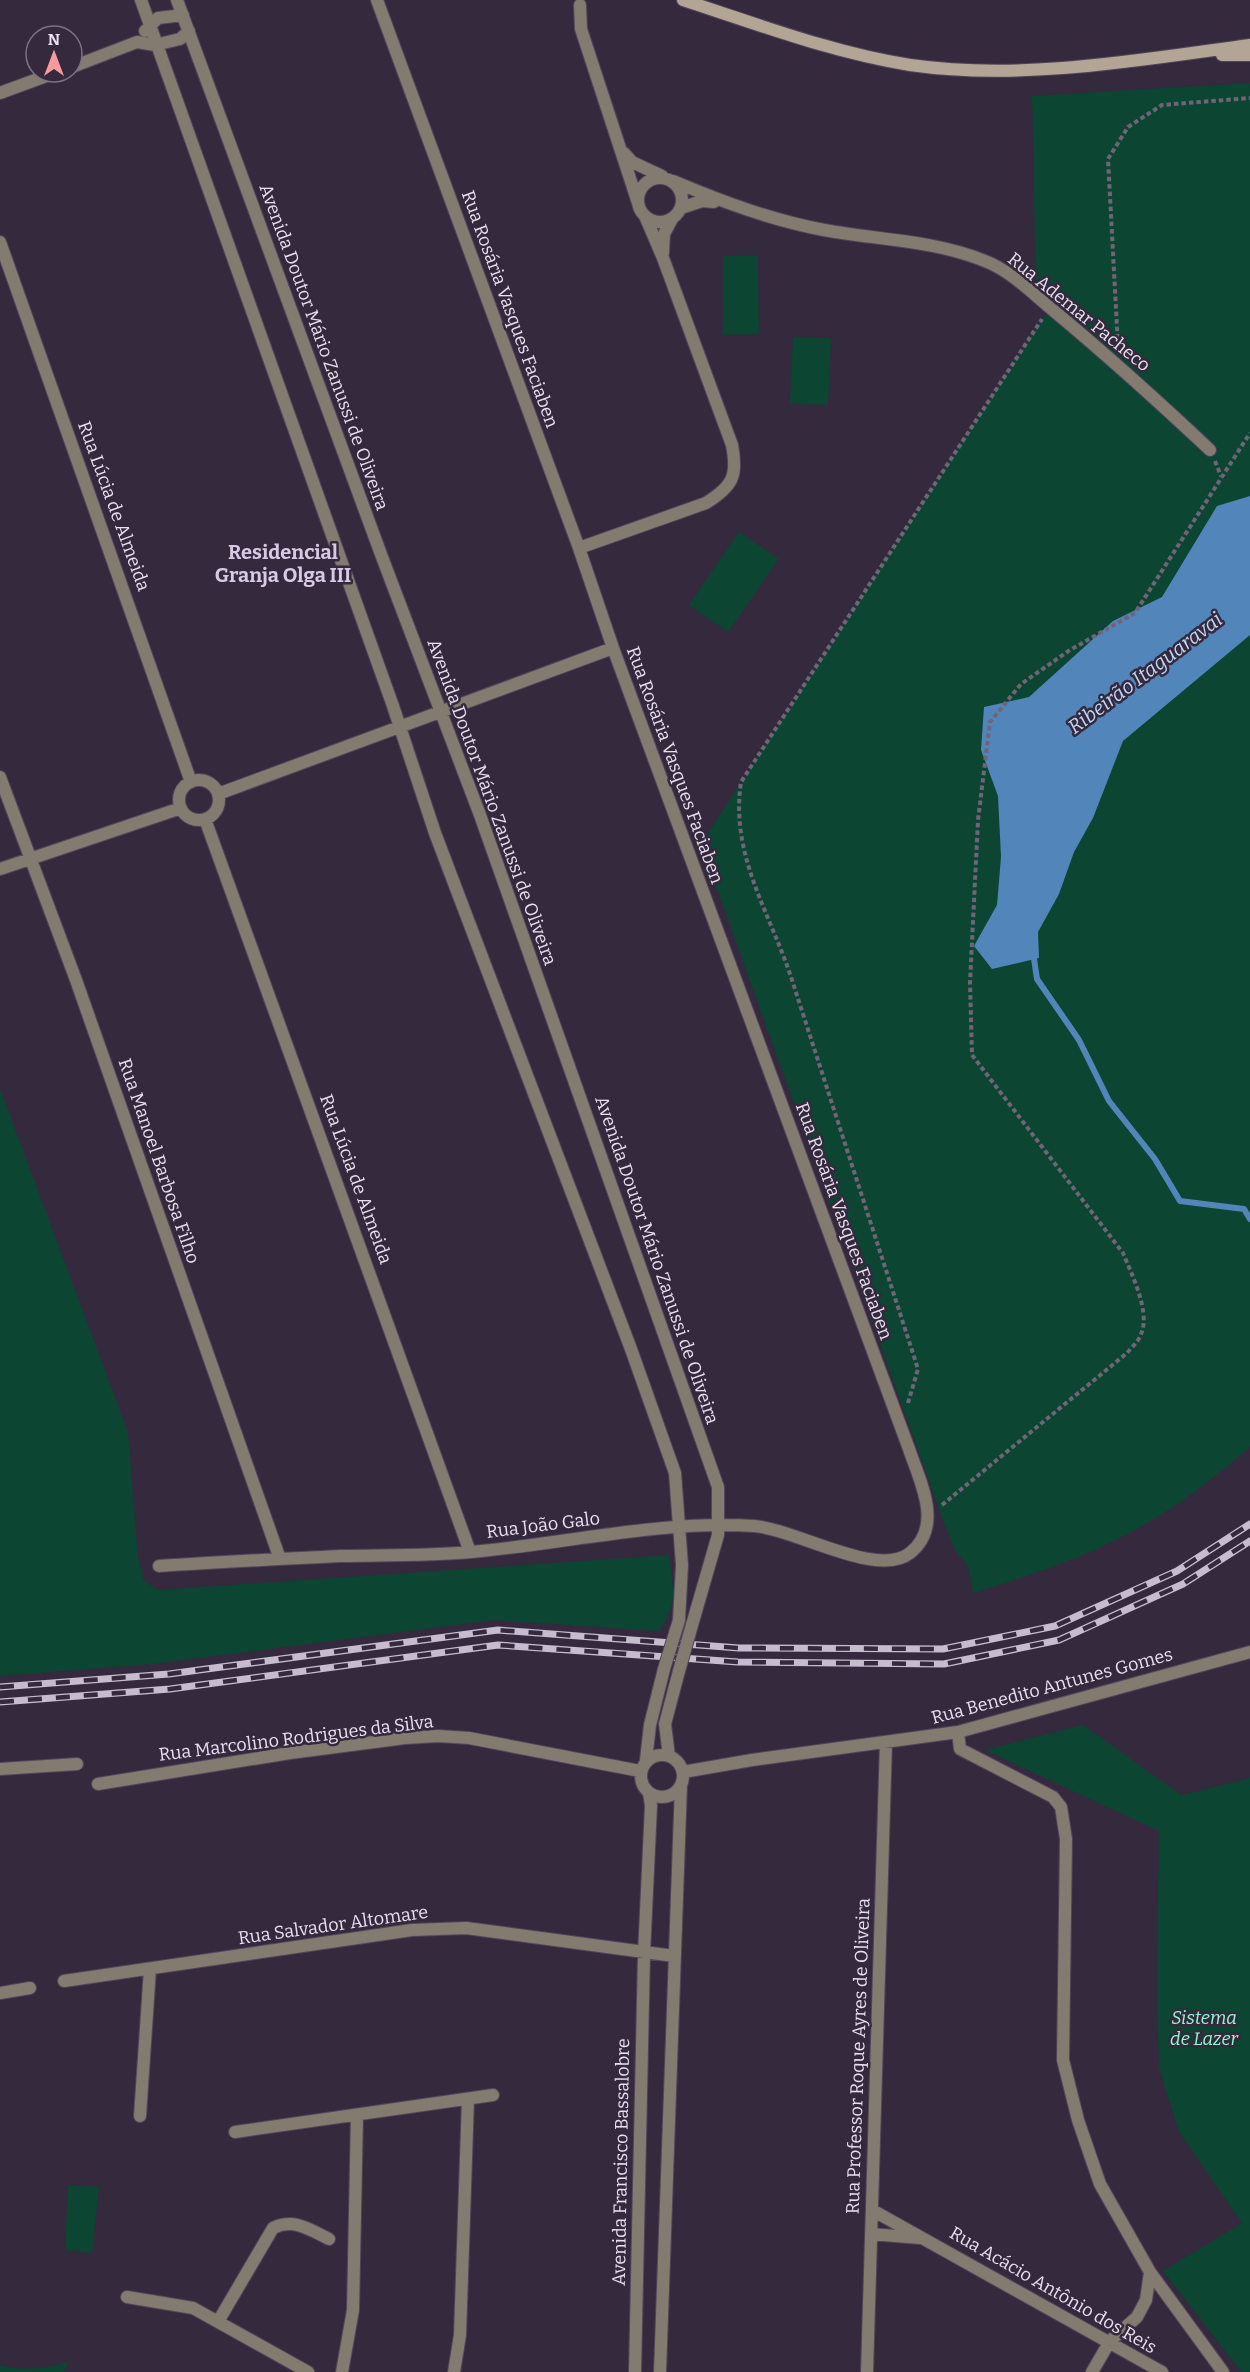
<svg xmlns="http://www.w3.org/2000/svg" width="1250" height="2372" viewBox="0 0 1250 2372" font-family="Bitter,serif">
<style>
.green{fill:#0c4531}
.water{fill:#5285b9}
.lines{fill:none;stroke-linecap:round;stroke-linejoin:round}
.stream{stroke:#5285b9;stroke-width:6}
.street-casing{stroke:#51465a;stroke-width:14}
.secondary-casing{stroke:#51465a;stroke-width:14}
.path{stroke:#6f6577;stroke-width:4;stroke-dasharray:4.5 3;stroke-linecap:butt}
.street{stroke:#837a70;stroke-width:12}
.secondary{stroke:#b2a595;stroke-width:12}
.rail-casing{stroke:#c5bdcd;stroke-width:7}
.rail{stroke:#35293e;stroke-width:4.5;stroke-dasharray:14;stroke-linecap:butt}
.street-bridge-casing{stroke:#51465a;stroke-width:14;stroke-linecap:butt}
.street-bridge{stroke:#837a70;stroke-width:12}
.labels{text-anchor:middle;stroke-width:5;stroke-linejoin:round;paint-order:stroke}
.street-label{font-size:18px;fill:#e7e0ee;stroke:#35293e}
.park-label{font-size:18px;font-style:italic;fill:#8cfecd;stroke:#35293e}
.neighbourhood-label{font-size:20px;font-weight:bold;fill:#d8cae5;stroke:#35293e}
.water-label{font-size:20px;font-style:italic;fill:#bdd9f7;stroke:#35293e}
</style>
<rect width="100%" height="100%" fill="#35293e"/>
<path class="green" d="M1250,83V1447C1215,1477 1176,1508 1135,1530C1085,1558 1028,1576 973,1593L968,1566L955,1550L946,1528L701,844L1041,320L1056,303L1036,286L1032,96Z
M758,255L759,334L723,335V256Z
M793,337L831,338L828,405L790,403Z
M739,532L779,559L728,632L689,605Z
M0,1089L128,1432L138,1557L144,1581L158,1590L669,1555C673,1588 679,1602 659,1631L494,1620L153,1664L0,1676Z
M1083,1725L1181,1795L1250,1778V2372H1242L1233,2361L1163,2271L1242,2223L1179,2132L1159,2068L1157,1988L1159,1831L985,1750Z
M68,2185L99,2187L92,2253L65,2250Z
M69,2362L64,2372H0V2365C22,2372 47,2368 69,2362Z"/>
<path class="water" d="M1250,496V635L1123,741L1093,818L1074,852L1059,894L1038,932L1039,958L992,969L974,946L997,905L1001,857L998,796L981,750L984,707L1029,697L1113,621L1162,597L1217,506Z"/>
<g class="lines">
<path class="stream" d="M1033,952L1037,979L1079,1040L1109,1101L1155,1159L1180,1201L1244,1209L1250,1219"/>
<defs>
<path id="street" d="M141,0L393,706L435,833L631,1349L675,1473L682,1565L679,1620
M177,0L382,557L480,815L718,1487V1535L692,1625
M580,5L581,29L638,203
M145,31L158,18L183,15
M72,67L137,42L155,45L180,39L189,31
M0,93L57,72
M624,153L632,162L662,176
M638 200a22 22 0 1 1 44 0a22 22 0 1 1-44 0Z
M673,181C723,202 771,220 824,230C878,240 933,240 985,261C1011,271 1032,293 1054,311C1108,356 1159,402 1210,450
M681,208L702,201L714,202
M0,242L191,782
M663,253L664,234L672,219
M579,548L706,503C733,486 738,476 732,445L663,258L645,216
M0,777L76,980L280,1559
M179 800a20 20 0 1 1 40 0a20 20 0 1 1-40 0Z
M218,794L613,648
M205,819L470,1552
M0,869L181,808
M159,1566C219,1562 279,1559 340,1556C383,1555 427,1556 471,1552C564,1544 660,1520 754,1526C796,1529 877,1579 910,1553C944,1526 920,1482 909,1449L613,648L579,548L377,0
M958,1732L960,1749L1053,1797L1061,1807L1066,1839L1063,2060L1078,2120L1100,2184L1150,2272L1223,2372
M641 1776a21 21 0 1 1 42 0a21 21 0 1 1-42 0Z
M669,1756L665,1724L679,1671
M646,1760L650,1725L664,1669
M0,1769L77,1764
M683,1772L752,1760L958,1732L1250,1652
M98,1784L290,1753L405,1738L438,1736L469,1738L640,1771
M64,1981L412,1930L466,1928L674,1956
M0,1993L30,1988
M140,2116L150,1969
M235,2132L493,2095
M872,2210L1162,2372
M871,2234L920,2238
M127,2297L193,2308L308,2372
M219,2320L273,2228C294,2218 309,2229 329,2239
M342,2372L353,2310L357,2115
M454,2372L460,2335L468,2099
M635,2372L644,1954L651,1806L649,1793
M660,2372L681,1785
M867,2372L886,1742
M1092,2372L1110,2341L1137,2317L1146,2300L1150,2272"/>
<path id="secondary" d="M683,0C757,24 833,53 910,65C1022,81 1139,60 1250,45
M1222,55H1250"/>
</defs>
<use href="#street" class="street-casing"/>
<use href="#secondary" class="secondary-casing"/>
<path class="path" d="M1118,346L1108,159L1128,127L1162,105L1250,98
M1215,461L1221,476
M908,1403L918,1369C876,1239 834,1110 792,980C770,912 730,856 741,782L1042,319
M942,1505L1127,1353C1132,1347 1139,1341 1141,1334C1151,1312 1131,1273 1123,1253L972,1055L970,983L978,820L990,722L1021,684L1070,650L1135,613L1250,433"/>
<use href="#street" class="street"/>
<use href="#secondary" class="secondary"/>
<defs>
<path id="rail" d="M0,1687L169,1674L498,1630L739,1648L943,1649L1055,1626L1177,1571L1250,1524
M0,1702L170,1689L498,1645L738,1662L944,1664L1059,1640L1183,1584L1250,1541"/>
</defs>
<use href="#rail" class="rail-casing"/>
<use href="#rail" class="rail"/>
<defs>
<path id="street-bridge" d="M664,1669L679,1620
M679,1671L692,1625"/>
</defs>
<use href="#street-bridge" class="street-bridge-casing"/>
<use href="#street-bridge" class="street-bridge"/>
</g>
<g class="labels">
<g class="street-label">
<text transform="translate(510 309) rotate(70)" y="6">Rua Rosária Vasques Faciaben</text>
<text transform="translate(1079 312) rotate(39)" y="6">Rua Ademar Pacheco</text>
<text transform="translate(324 347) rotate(70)" y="6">Avenida Doutor Mário Zanussi de Oliveira</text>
<text transform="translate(114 506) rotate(70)" y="6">Rua Lúcia de Almeida</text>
<text transform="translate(675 765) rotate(70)" y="6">Rua Rosária Vasques Faciaben</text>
<text transform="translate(492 802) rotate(70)" y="6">Avenida Doutor Mário Zanussi de Oliveira</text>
<text transform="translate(159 1161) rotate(71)" y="6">Rua Manoel Barbosa Filho</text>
<text transform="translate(356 1179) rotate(70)" y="6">Rua Lúcia de Almeida</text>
<text transform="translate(844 1221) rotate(70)" y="6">Rua Rosária Vasques Faciaben</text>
<text transform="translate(657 1260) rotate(71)" y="6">Avenida Doutor Mário Zanussi de Oliveira</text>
<text transform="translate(543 1525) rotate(-7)" y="6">Rua João Galo</text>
<text transform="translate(1052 1686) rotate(-15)" y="6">Rua Benedito Antunes Gomes</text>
<text transform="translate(296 1738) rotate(-7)" y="6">Rua Marcolino Rodrigues da Silva</text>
<text transform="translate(333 1925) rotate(-8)" y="6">Rua Salvador Altomare</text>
<text transform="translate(858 2056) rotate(-88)" y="6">Rua Professor Roque Ayres de Oliveira</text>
<text transform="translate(621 2162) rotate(-89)" y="6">Avenida Francisco Bassalobre</text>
<text transform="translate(1053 2290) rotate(30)" y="6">Rua Acácio Antônio dos Reis</text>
</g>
<g class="park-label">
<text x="1204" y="2024">Sistema<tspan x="1204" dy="21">de Lazer</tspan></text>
</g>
<g class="neighbourhood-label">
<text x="283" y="559">Residencial<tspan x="283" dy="23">Granja Olga III</tspan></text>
</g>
<g class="water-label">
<text transform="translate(1145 673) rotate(-37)" y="7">Ribeirão Itaguaravai</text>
</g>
</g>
<g transform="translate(54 54)"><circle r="28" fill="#35293e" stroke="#7c7284" stroke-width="1.5"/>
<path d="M0-4.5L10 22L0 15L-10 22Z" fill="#f59b9d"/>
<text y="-9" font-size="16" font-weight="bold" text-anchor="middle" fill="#e7e0ee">N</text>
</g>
</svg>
